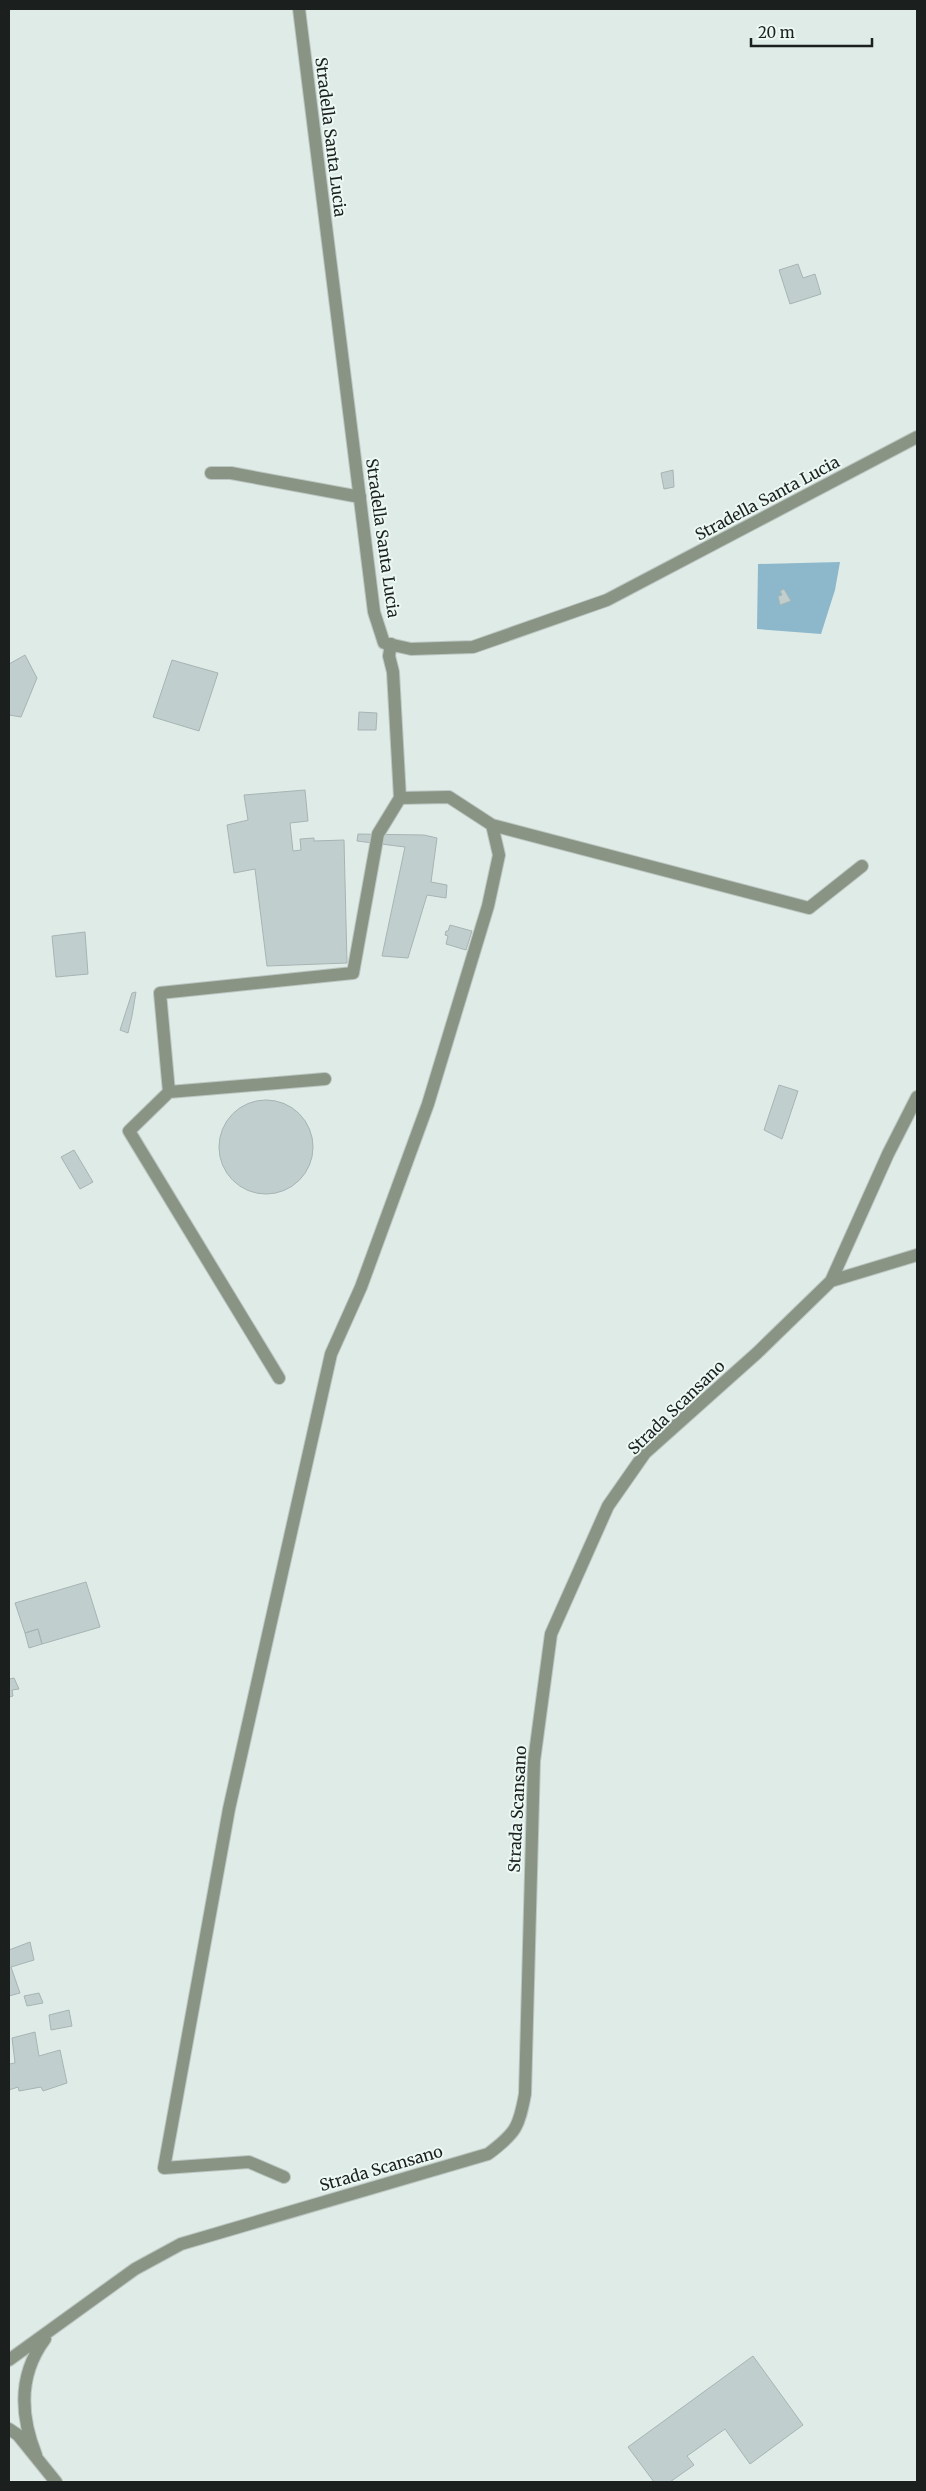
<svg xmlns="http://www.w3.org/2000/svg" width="926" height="2491" viewBox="0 0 926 2491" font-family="Merriweather,serif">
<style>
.water{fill:#8db8cc}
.building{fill:#c0cece;stroke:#a7b4b4}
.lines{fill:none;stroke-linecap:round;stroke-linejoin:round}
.lane-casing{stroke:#bcc6c2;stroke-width:14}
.street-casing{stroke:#bcc6c2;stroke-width:14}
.lane{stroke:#899485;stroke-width:12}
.street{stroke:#899485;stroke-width:12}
.labels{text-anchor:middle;stroke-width:4;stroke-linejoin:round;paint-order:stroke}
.street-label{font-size:16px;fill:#1b1f1e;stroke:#ecf8f3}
</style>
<rect width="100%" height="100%" fill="#dfebe6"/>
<path class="water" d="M840,562L835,590L821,634L757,629L758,564Z"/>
<path class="building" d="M798,264L803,278L815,274L821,294L790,304L779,270Z
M673,470L674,487L664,489L661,473Z
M784,589L791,601L780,605L778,596L782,595L780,591Z
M25,655L37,678L21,717L9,715V664Z
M172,660L218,673L199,731L153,717Z
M359,712L377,713L376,730H358Z
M305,790L308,821L290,823L293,851L301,850L300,839L314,838V841L344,840L347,963L267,966L255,869L234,873L227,825L248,820L244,795Z
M358,834L424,835L437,838L431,882L447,885L446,898L427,895L408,958L382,956L405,847L357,841Z
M450,925L472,931L466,950L446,944L448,936L445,935L446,931H448Z
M85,932L88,974L56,977L52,936Z
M136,992L132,1016L128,1033L120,1030L132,993Z
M779,1085L798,1091L782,1139L764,1130Z
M219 1147a47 47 0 1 1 94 0a47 47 0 1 1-94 0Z
M74,1150L93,1182L80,1189L61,1157Z
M86,1582L100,1627L42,1644L38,1629L25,1633L15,1603Z
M38,1629L42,1644L29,1648L25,1633Z
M14,1678L19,1689L12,1690L13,1696L9,1697V1679Z
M30,1942L34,1960L11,1967L20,1993L9,1996V1950Z
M39,1993L43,2003L27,2006L24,1996Z
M69,2010L72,2026L51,2030L49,2015Z
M35,2032L39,2056L60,2050L67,2083L43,2091L41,2087L19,2091L18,2087L9,2090V2064L15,2063L12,2038Z
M753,2356L803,2425L750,2464L725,2429L687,2456L694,2465L670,2482H654L628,2447Z"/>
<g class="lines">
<defs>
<path id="lane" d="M211,473H231L360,497
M400,798L449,797L492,825L809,908L862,866
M169,1092L160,993L353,973L378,834L400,798L393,672L389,656L391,644
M279,1378L129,1131L169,1092L325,1079
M284,2177L249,2162L164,2168L229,1809L331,1354L361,1287L428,1104L488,906L499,855L492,825"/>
<path id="street" d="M299,9L374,612L384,643L411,649L473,647L607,600L917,437
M831,1281L917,1255
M9,2360L135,2269L181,2244L488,2154C516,2133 519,2127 525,2094L534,1761L551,1634L608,1506L645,1453L757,1353L831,1281L888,1154L917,1097
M9,2429L18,2435L56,2482
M36,2455C20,2415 18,2375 45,2339"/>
</defs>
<use href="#lane" class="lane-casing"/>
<use href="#street" class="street-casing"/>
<use href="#lane" class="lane"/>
<use href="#street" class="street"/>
</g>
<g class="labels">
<g class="street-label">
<text transform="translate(331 137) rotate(83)" y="6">Stradella Santa Lucia</text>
<text transform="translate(767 498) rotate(-28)" y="6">Stradella Santa Lucia</text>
<text transform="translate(383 538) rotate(82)" y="6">Stradella Santa Lucia</text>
<text transform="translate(676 1407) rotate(-44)" y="6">Strada Scansano</text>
<text transform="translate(517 1809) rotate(-87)" y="6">Strada Scansano</text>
<text transform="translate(381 2168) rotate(-16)" y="6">Strada Scansano</text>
</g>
</g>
<rect width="926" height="2491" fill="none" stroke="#1b1f1e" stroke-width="20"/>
<path d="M751 38v8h121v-8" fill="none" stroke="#1b1f1e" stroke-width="2.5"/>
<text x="758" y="38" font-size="15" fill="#1b1f1e" stroke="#ecf8f3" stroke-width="4" paint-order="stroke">20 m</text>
</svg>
